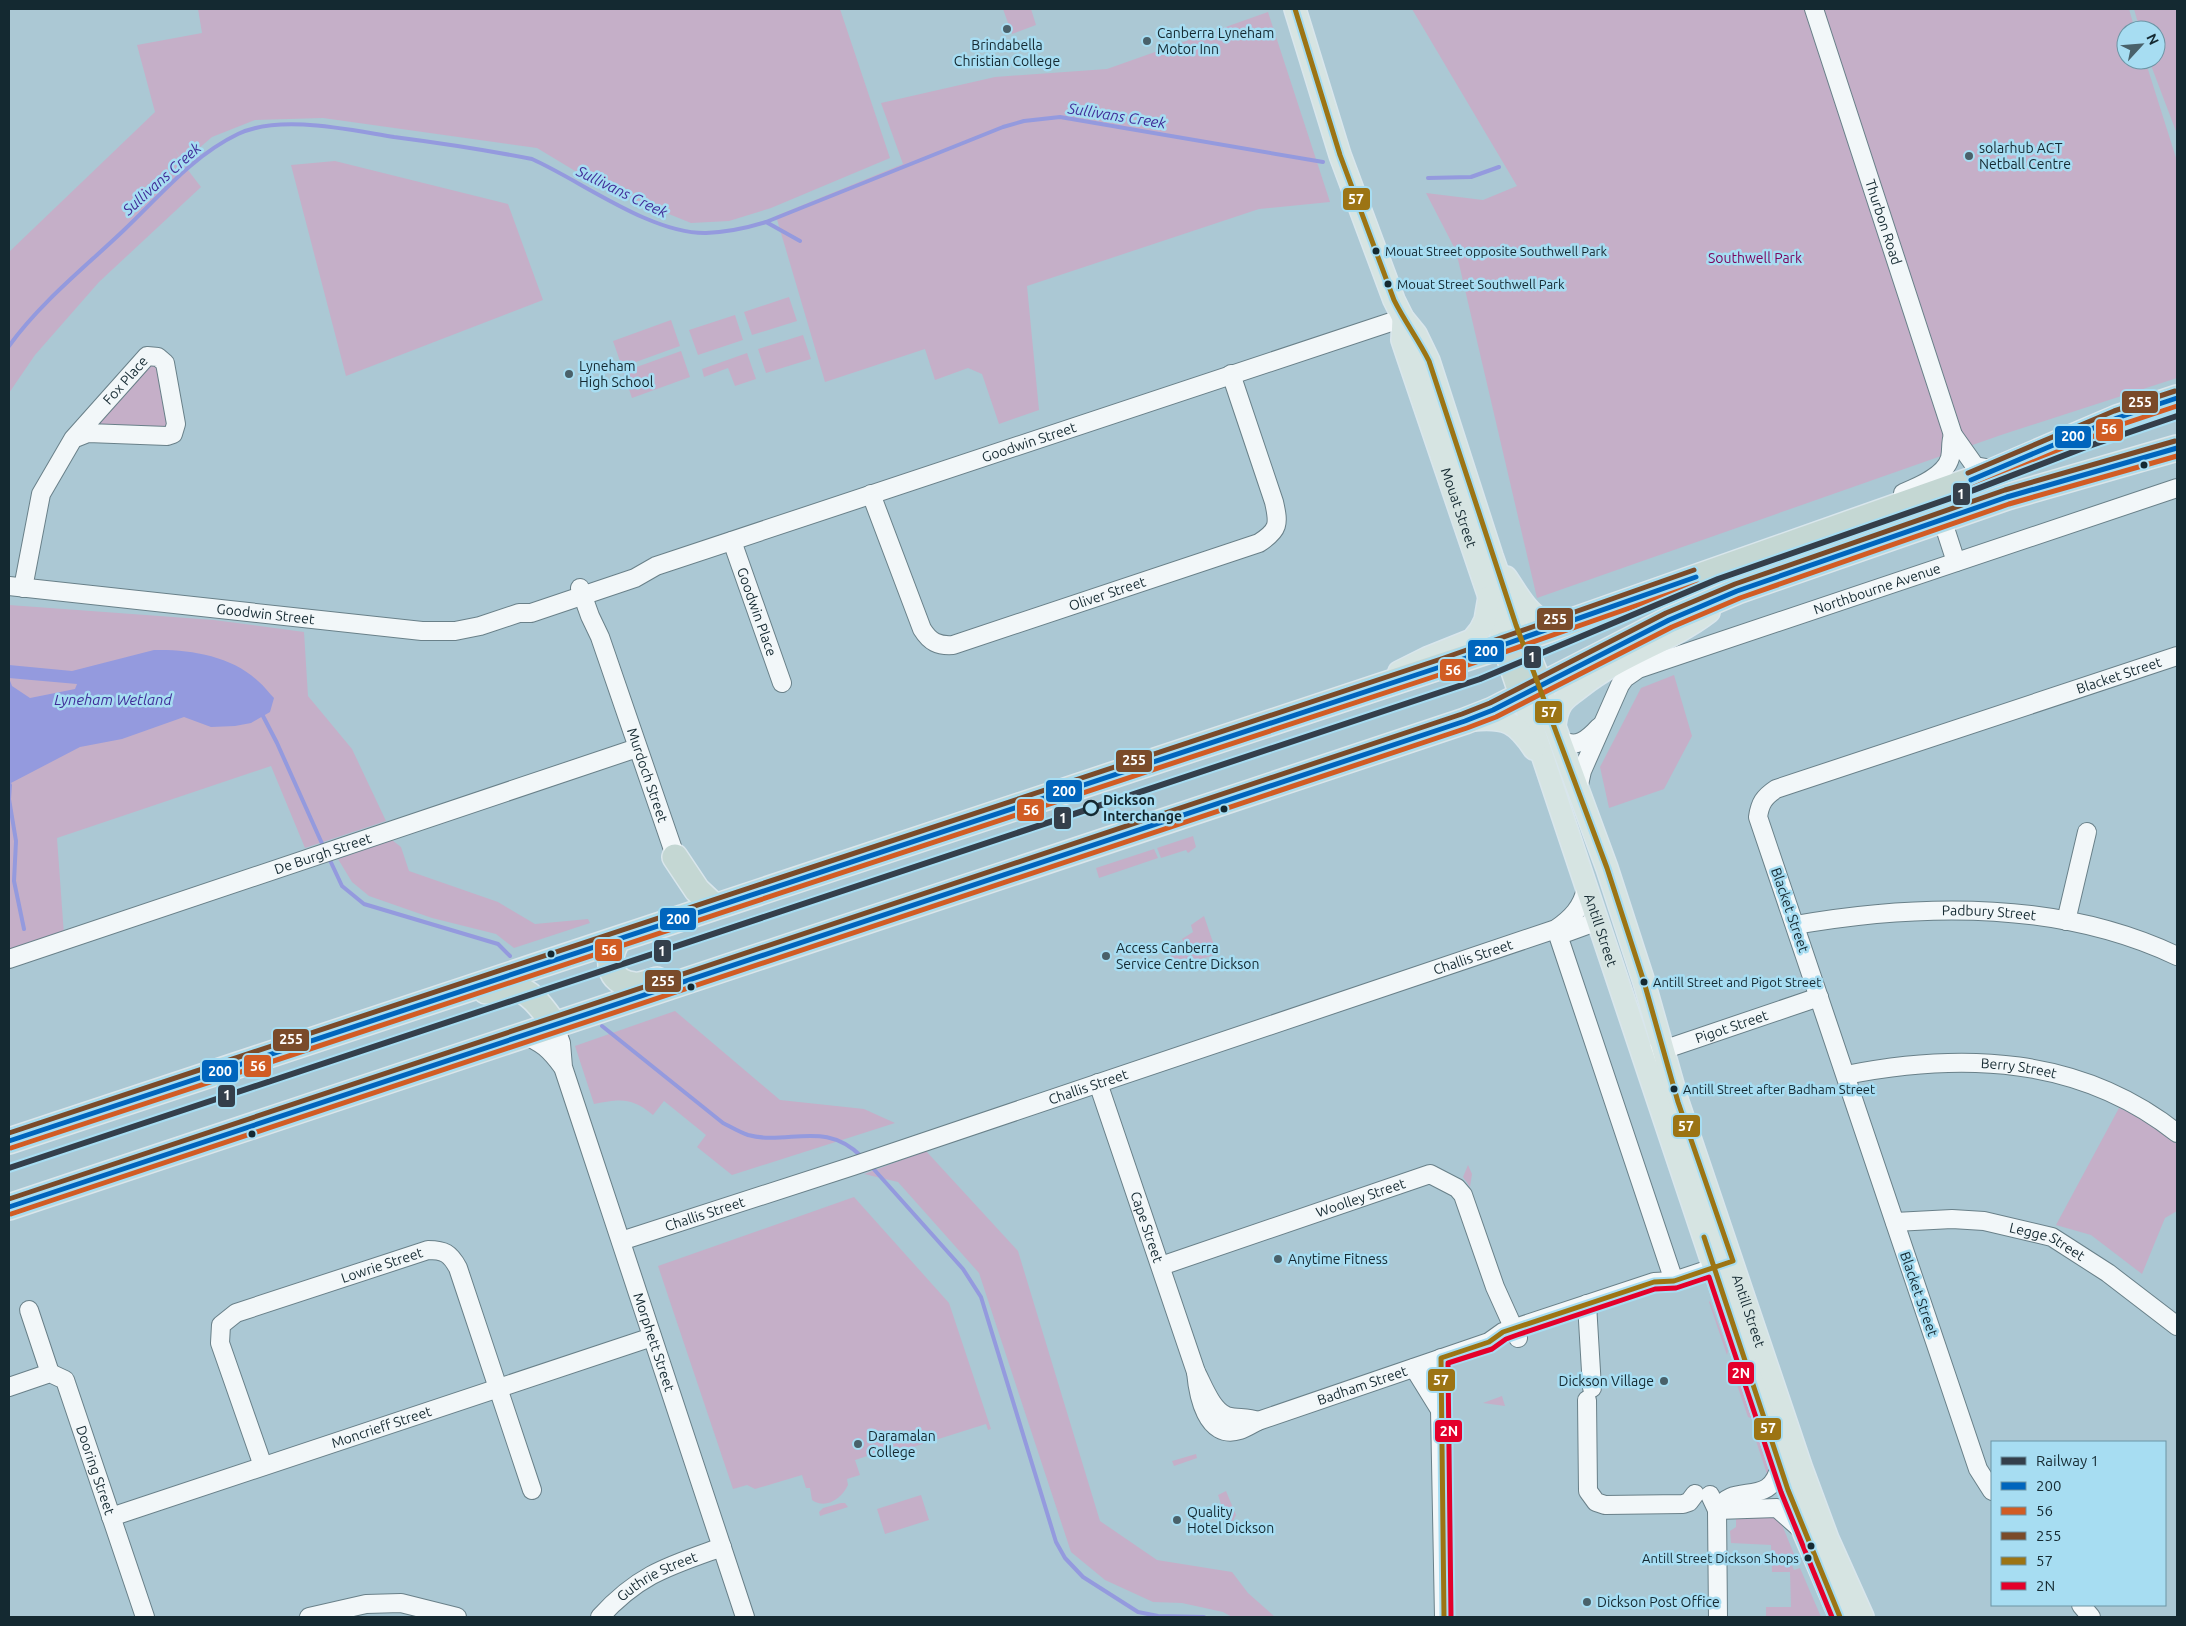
<svg xmlns="http://www.w3.org/2000/svg" width="2186" height="1626" viewBox="0 0 2186 1626" font-family="Ubuntu,sans-serif">
<style>
.green{fill:#c5afc8}
.water{fill:#949ade;fill-rule:evenodd}
.lines{fill:none;stroke-linecap:round;stroke-linejoin:round}
.stream{stroke:#949ade;stroke-width:4}
.minor-casing{stroke:#698089;stroke-width:20}
.major-casing{stroke:#d9e6ec;stroke-width:24}
.highway-casing{stroke:#d9e6ec;stroke-width:28}
.minor{stroke:#f2f7f9;stroke-width:18}
.major{stroke:#d6e4e2;stroke-width:21}
.highway{stroke:#c4d7d3;stroke-width:25}
.bus-1-casing{stroke:#a7ddf2;stroke-width:9}
.bus-2-casing{stroke:#a7ddf2;stroke-width:9}
.bus-3-casing{stroke:#a7ddf2;stroke-width:9}
.bus-4-casing{stroke:#a7ddf2;stroke-width:9}
.bus-5-casing{stroke:#a7ddf2;stroke-width:9}
.bus-1{stroke:#0065bd;stroke-width:5}
.bus-2{stroke:#d15c24;stroke-width:5}
.bus-3{stroke:#7a4b2a;stroke-width:5}
.bus-4{stroke:#9c7414;stroke-width:5}
.bus-5{stroke:#e4002b;stroke-width:5}
.rail-1-casing{stroke:#a7ddf2;stroke-width:10}
.rail-1{stroke:#343f4b;stroke-width:6}
.poi-dot{fill:#49616a;stroke:#a7ddf2;stroke-width:2}
.bus-dot{fill:#142931;stroke:#a7ddf2;stroke-width:2}
.stop-dot{fill:#a7ddf2;stroke:#142931;stroke-width:2.5}
.labels{text-anchor:middle;stroke-width:5;stroke-linejoin:round;paint-order:stroke}
.bus-label{font-size:13px;fill:#142931;stroke:#a7ddf2;text-anchor:start}
.poi-label{font-size:14px;fill:#142931;stroke:#a7ddf2;text-anchor:start}
.street-label{font-size:14px;fill:#142931;stroke:#a7ddf2}
.park-label{font-size:14px;fill:#7b025b;stroke:#a7ddf2}
.stop-label{font-size:14px;font-weight:bold;fill:#142931;stroke:#a7ddf2;text-anchor:start}
.water-label{font-size:15px;font-style:italic;fill:#402d98;stroke:#a7ddf2}
.line-badge{stroke:#a7ddf2;stroke-width:2}
.badge-label{font-size:14px;text-anchor:middle;font-weight:bold;fill:#fff}
</style>
<rect width="100%" height="100%" fill="#abc8d4"/>
<path class="green" d="M198,9H840L890,158L771,208L729,221L691,223L600,186L537,148L323,118L255,120L212,137L183,162L174,147L184,165L201,187L99,282L35,355L9,393V252L155,112L137,45L202,33Z
M1003,9H1031L1036,25L1012,34Z
M1412,9H2129L2135,30H2126V60H2145L2177,161V378L2001,435L1537,598L1456,251L1426,193L1483,200L1517,186Z
M2134,9H2177V134L2149,60H2156V30H2140Z
M1268,12L1330,202L1259,209L1027,286L1039,410L999,424L982,374L968,368L935,380L925,349L825,382L776,216L903,164L881,103L995,77L1107,69Z
M335,161L508,204L543,300L346,376L291,165Z
M789,297L797,321L752,335L744,312Z
M735,315L743,340L698,355L689,330Z
M671,320L680,346L622,367L613,341Z
M803,335L811,359L766,373L758,349Z
M681,351L690,377L632,398L623,372Z
M747,353L756,379L735,386L728,368L704,377L702,369Z
M152,364H157L171,429L114,425L93,428L97,414Z
M9,605L214,620L304,632L308,696L352,749L386,821L305,848L271,766L57,838L64,935L9,952Z
M1674,675L1692,736L1664,789L1609,808L1600,767L1641,688Z
M1193,836L1196,847L1188,853L1186,850L1161,858L1157,848Z
M392,840L401,847L409,871L498,902L535,924L588,919L590,923L514,948L496,934L432,918L369,896L352,882L338,859Z
M1154,849L1158,858L1099,878L1096,868Z
M1204,916L1217,954L1195,961L1182,939L1193,932L1191,925Z
M1180,941L1194,962L1175,968L1171,956L1174,954L1172,946Z
M675,1011L780,1100L864,1109L895,1123L732,1175L697,1147L706,1135L664,1101L653,1115C631,1097 621,1099 594,1104L575,1046Z
M2119,1108L2147,1120L2177,1144V1211L2165,1218L2142,1274L2091,1235L2056,1225Z
M926,1151L1018,1251L1100,1521L1157,1560L1232,1572L1248,1593L1275,1617H1232L1223,1612L1182,1603L1153,1602L1105,1580L1071,1552L979,1273L898,1182L864,1174Z
M1468,1165L1472,1174L1470,1187L1463,1177Z
M854,1197L949,1303L991,1429L988,1430L986,1424L894,1453L892,1448L855,1460L860,1475L847,1479L848,1485C842,1498 826,1510 812,1500L810,1488H806L802,1475L755,1489L747,1485L733,1489L658,1266Z
M1710,1301L1728,1351L1727,1355L1709,1302Z
M1737,1370L1753,1419L1748,1417L1734,1376Z
M1502,1396L1505,1406L1483,1403Z
M1754,1435L1761,1439L1770,1466L1768,1477Z
M1196,1454L1197,1458L1174,1466L1172,1461Z
M1226,1491L1236,1515L1229,1528L1218,1495Z
M921,1495L929,1520L885,1534L877,1509Z
M841,1503H845L848,1507L820,1516L819,1512L823,1508Z
M1766,1515L1780,1520L1796,1559L1790,1561L1794,1570L1800,1568L1821,1617H1766V1607H1791L1790,1572H1772L1771,1545L1731,1543L1730,1531L1736,1527V1519Z"/>
<path class="water" d="M154,650C189,649 232,656 258,681C264,686 269,693 274,698L270,712L251,723L235,726L211,727L184,717L122,739L80,747L9,784V665L72,671ZM9,678L77,684L75,689L30,698L12,686Z"/>
<g class="lines">
<path class="stream" d="M1428,178L1471,177L1499,167
M766,222L800,241
M9,346C40,303 84,268 123,231C159,197 192,156 238,134C280,114 349,130 394,137C440,143 486,150 532,159C583,182 651,234 706,233C727,232 747,228 766,222L1003,127L1024,121L1060,117L1323,162
M263,716L277,743L324,848
M10,785L9,799L16,841L14,881L24,929
M328,856L342,886L364,904L498,944L510,956
M602,1026L723,1123C731,1127 739,1132 748,1135C788,1146 825,1119 862,1157
M870,1165L963,1269L981,1297L1056,1542L1065,1558L1083,1577L1138,1612L1158,1616L1204,1617"/>
<defs>
<g id="minor">
<path id="s1" d="M1814,9L1953,435L1975,466L1997,470"/>
<path d="M1903,493C1918,487 1945,476 1950,458C1952,450 1950,443 1953,435"/>
<path id="s2" d="M871,494L922,629C930,642 938,646 953,645L1259,543C1279,530 1279,524 1274,502L1231,374"/>
<path d="M1942,519L1956,562"/>
<path id="s3" d="M732,541L782,683"/>
<path id="s4" d="M9,586L422,631H455L480,626L519,613H531L635,578L656,566L1403,318"/>
<path id="s5" d="M23,588L41,494L73,439L147,356L158,357L165,363L176,424L173,434L167,436L88,433L73,439"/>
<path id="s6" d="M580,588L590,616L600,637L679,867"/>
<path d="M1560,739C1576,750 1588,739 1599,727"/>
<path id="s7" d="M1578,789L1582,771L1620,685L1625,678L1638,669L2177,488"/>
<path d="M2066,921L2087,832"/>
<path id="s8" d="M1795,925C1921,903 2059,900 2177,956"/>
<path d="M1556,929L1674,1281"/>
<path d="M1557,929L1565,933L1598,921"/>
<path id="s9" d="M9,959L637,748"/>
<path id="s10" d="M554,1024L561,1043L563,1067L745,1617"/>
<path d="M523,1035C542,1042 550,1050 562,1066"/>
<path id="s11" d="M1651,1054L1819,997"/>
<path id="s12" d="M1846,1075C1962,1052 2080,1056 2177,1133"/>
<path id="s13" d="M1098,1083L1196,1372C1203,1385 1212,1411 1227,1416C1237,1419 1246,1417 1258,1421"/>
<path id="s14" d="M1895,1222L1952,1219L1984,1221L2052,1237L2108,1273L2177,1326"/>
<path id="s15" d="M621,1241L853,1166L1556,929C1572,918 1582,907 1586,889"/>
<path id="s16" d="M1161,1266L1430,1174L1457,1188L1463,1195L1495,1287L1518,1338"/>
<path d="M1587,1304L1592,1388"/>
<path d="M29,1310L50,1373"/>
<path d="M1441,1358L1440,1410L1444,1617"/>
<path d="M1414,1368L1440,1410"/>
<path id="s17" d="M1196,1372C1198,1394 1206,1441 1240,1430C1246,1428 1252,1424 1258,1421L1489,1342L1503,1332L1654,1282L1674,1281L1725,1264"/>
<path id="s18" d="M9,1387L50,1373L65,1380L145,1617"/>
<path d="M1587,1400L1588,1491L1596,1502L1605,1505L1683,1504L1689,1502L1695,1494"/>
<path id="s19" d="M263,1466L220,1343L221,1325L236,1313L428,1250C444,1250 450,1253 458,1268L532,1490"/>
<path id="s20" d="M1992,1491L1978,1469L1758,817C1760,803 1764,797 1776,789L2177,656"/>
<path d="M1710,1495L1717,1510L1718,1617"/>
<path d="M1717,1510L1777,1508L1804,1532"/>
<path d="M1717,1510C1733,1480 1771,1510 1780,1465"/>
<path id="s21" d="M111,1517L652,1337"/>
<path d="M2081,1605L2091,1617"/>
<path d="M309,1617L366,1604L401,1603L457,1617"/>
<path id="s22" d="M600,1617C639,1574 669,1566 722,1547"/>
</g>
<g id="major">
<path d="M1295,9L1340,155L1394,300L1403,318L1416,334L1429,361L1492,556L1521,639"/>
<path id="s23" d="M1403,318L1402,340L1407,355L1505,644"/>
<path d="M1506,577C1516,591 1528,615 1545,621C1553,624 1562,622 1569,621"/>
<path d="M1399,672L1427,658L1472,640L1480,630L1485,620L1489,597"/>
<path id="s24" d="M1540,686L1607,868L1644,982L1678,1102L1802,1469L1828,1539L1863,1617"/>
<path id="s25" d="M1522,695L1780,1465L1804,1533L1840,1617"/>
<path d="M1473,720C1506,717 1516,722 1534,749"/>
<path d="M1555,725C1556,717 1557,710 1562,703C1567,696 1576,691 1582,686C1621,655 1670,642 1709,612"/>
</g>
<path id="highway" d="M1521,639L1540,686
M1505,644L1522,695
M675,857L697,890L715,907
M618,939C607,958 606,982 634,985C641,986 650,982 657,980
M486,991C495,990 505,987 514,988C531,990 545,1012 554,1024
M9,1141L1493,649L1975,479L2117,418L2177,398
M9,1207L1465,721L1493,710L1669,620L1737,591L2007,497L2177,448"/>
</defs>
<use href="#minor" class="minor-casing"/>
<use href="#major" class="major-casing"/>
<use href="#highway" class="highway-casing"/>
<use href="#minor" class="minor"/>
<use href="#major" class="major"/>
<use href="#highway" class="highway"/>
<defs>
<path id="bus-1" d="M1971,480L2117,418L2177,398
M9,1141L1443,666L1696,577
M9,1207L1465,721L1493,710L1669,620L1737,591L2007,497L2177,448"/>
<path id="bus-2" d="M1974,487L2120,425L2177,406
M11,1148L1445,673L1698,584
M11,1214L1467,728L1496,717L1672,627L1740,598L2009,504L2177,456"/>
<path id="bus-3" d="M1968,473L2114,411L2175,391
M9,1133L1441,659L1694,570
M9,1199L1462,714L1490,703L1666,613L1735,584L2005,490L2175,441"/>
<path id="bus-4" d="M1295,9L1340,155L1394,300C1405,322 1418,339 1429,361L1516,625L1607,868L1644,982L1678,1102L1733,1261L1674,1281L1654,1282L1515,1328L1503,1332L1489,1342L1441,1358L1444,1617
M1704,1237L1788,1490L1840,1617"/>
<path id="bus-5" d="M1451,1617L1448,1363L1492,1349L1506,1339L1517,1335L1655,1289L1676,1288L1709,1277L1781,1492L1832,1617"/>
</defs>
<use href="#bus-1" class="bus-1-casing"/>
<use href="#bus-2" class="bus-2-casing"/>
<use href="#bus-3" class="bus-3-casing"/>
<use href="#bus-4" class="bus-4-casing"/>
<use href="#bus-5" class="bus-5-casing"/>
<use href="#bus-1" class="bus-1"/>
<use href="#bus-2" class="bus-2"/>
<use href="#bus-3" class="bus-3"/>
<use href="#bus-4" class="bus-4"/>
<use href="#bus-5" class="bus-5"/>
<defs>
<path id="rail-1" d="M9,1168L1480,679L1718,579L1974,490L2086,447L2177,416"/>
</defs>
<use href="#rail-1" class="rail-1-casing"/>
<use href="#rail-1" class="rail-1"/>
</g>
<g class="poi-dot">
<circle cx="1007" cy="29" r="5"/>
<circle cx="1147" cy="41" r="5"/>
<circle cx="1969" cy="156" r="5"/>
<circle cx="569" cy="374" r="5"/>
<circle cx="1106" cy="956" r="5"/>
<circle cx="1278" cy="1259" r="5"/>
<circle cx="1664" cy="1381" r="5"/>
<circle cx="858" cy="1444" r="5"/>
<circle cx="1177" cy="1520" r="5"/>
<circle cx="1587" cy="1602" r="5"/>
</g>
<g class="bus-dot">
<circle cx="1376" cy="251" r="4.5"/>
<circle cx="1388" cy="284" r="4.5"/>
<circle cx="2144" cy="465" r="4.5"/>
<circle cx="1224" cy="809" r="4.5"/>
<circle cx="551" cy="954" r="4.5"/>
<circle cx="1644" cy="982" r="4.5"/>
<circle cx="691" cy="987" r="4.5"/>
<circle cx="1674" cy="1089" r="4.5"/>
<circle cx="252" cy="1134" r="4.5"/>
<circle cx="1811" cy="1546" r="4.5"/>
<circle cx="1808" cy="1558" r="4.5"/>
</g>
<circle class="stop-dot" cx="1091" cy="808" r="7"/>
<g class="labels">
<g class="bus-label">
<text x="1385" y="256">Mouat Street opposite Southwell Park</text>
<text x="1397" y="289">Mouat Street Southwell Park</text>
<text x="1653" y="987">Antill Street and Pigot Street</text>
<text x="1683" y="1094">Antill Street after Badham Street</text>
<text x="1799" y="1563" text-anchor="end">Antill Street Dickson Shops</text>
</g>
<g class="poi-label">
<text x="1157" y="38">Canberra Lyneham<tspan x="1157" dy="16">Motor Inn</tspan></text>
<text x="1007" y="50" text-anchor="middle">Brindabella<tspan x="1007" dy="16">Christian College</tspan></text>
<text x="1979" y="153">solarhub ACT<tspan x="1979" dy="16">Netball Centre</tspan></text>
<text x="579" y="371">Lyneham<tspan x="579" dy="16">High School</tspan></text>
<text x="1116" y="953">Access Canberra<tspan x="1116" dy="16">Service Centre Dickson</tspan></text>
<text x="1288" y="1264">Anytime Fitness</text>
<text x="1654" y="1386" text-anchor="end">Dickson Village</text>
<text x="868" y="1441">Daramalan<tspan x="868" dy="16">College</tspan></text>
<text x="1187" y="1517">Quality<tspan x="1187" dy="16">Hotel Dickson</tspan></text>
<text x="1597" y="1607">Dickson Post Office</text>
</g>
<g class="street-label">
<text dy="5" stroke="none"><textPath href="#s1" startOffset="224">Thurbon Road</textPath></text>
<text dy="5" stroke="none"><textPath href="#s5" startOffset="238">Fox Place</textPath></text>
<text dy="5" stroke="none"><textPath href="#s4" startOffset="1054">Goodwin Street</textPath></text>
<text dy="5" stroke="none"><textPath href="#s23" startOffset="199">Mouat Street</textPath></text>
<text dy="5" stroke="none"><textPath href="#s7" startOffset="389">Northbourne Avenue</textPath></text>
<text dy="5" stroke="none"><textPath href="#s2" startOffset="344">Oliver Street</textPath></text>
<text dy="5" stroke="none"><textPath href="#s3" startOffset="75">Goodwin Place</textPath></text>
<text dy="5" stroke="none"><textPath href="#s4" startOffset="258">Goodwin Street</textPath></text>
<text dy="5" stroke="none"><textPath href="#s20" startOffset="1110">Blacket Street</textPath></text>
<text dy="5" stroke="none"><textPath href="#s6" startOffset="199">Murdoch Street</textPath></text>
<text dy="5" stroke="none"><textPath href="#s9" startOffset="331">De Burgh Street</textPath></text>
<text transform="translate(1790 910) rotate(71)" y="5">Blacket Street</text>
<text dy="5" stroke="none"><textPath href="#s8" startOffset="195">Padbury Street</textPath></text>
<text dy="5" stroke="none"><textPath href="#s25" startOffset="248">Antill Street</textPath></text>
<text dy="5" stroke="none"><textPath href="#s15" startOffset="898">Challis Street</textPath></text>
<text dy="5" stroke="none"><textPath href="#s11" startOffset="85">Pigot Street</textPath></text>
<text dy="5" stroke="none"><textPath href="#s12" startOffset="174">Berry Street</textPath></text>
<text dy="5" stroke="none"><textPath href="#s15" startOffset="492">Challis Street</textPath></text>
<text dy="5" stroke="none"><textPath href="#s16" startOffset="211">Woolley Street</textPath></text>
<text dy="5" stroke="none"><textPath href="#s15" startOffset="88">Challis Street</textPath></text>
<text dy="5" stroke="none"><textPath href="#s13" startOffset="152">Cape Street</textPath></text>
<text dy="5" stroke="none"><textPath href="#s14" startOffset="156">Legge Street</textPath></text>
<text dy="5" stroke="none"><textPath href="#s19" startOffset="321">Lowrie Street</textPath></text>
<text transform="translate(1919 1294) rotate(71)" y="5">Blacket Street</text>
<text dy="5" stroke="none"><textPath href="#s24" startOffset="659">Antill Street</textPath></text>
<text dy="5" stroke="none"><textPath href="#s10" startOffset="334">Morphett Street</textPath></text>
<text dy="5" stroke="none"><textPath href="#s17" startOffset="215">Badham Street</textPath></text>
<text dy="5" stroke="none"><textPath href="#s21" startOffset="285">Moncrieff Street</textPath></text>
<text dy="5" stroke="none"><textPath href="#s18" startOffset="155">Dooring Street</textPath></text>
<text dy="5" stroke="none"><textPath href="#s22" startOffset="71">Guthrie Street</textPath></text>
</g>
<g class="park-label">
<text x="1755" y="263">Southwell Park</text>
</g>
<g class="stop-label">
<text x="1103" y="805">Dickson<tspan x="1103" dy="16">Interchange</tspan></text>
</g>
<g class="water-label">
<text transform="translate(1117 116) rotate(9)" y="5">Sullivans Creek</text>
<text transform="translate(162 179) rotate(-42)" y="5">Sullivans Creek</text>
<text transform="translate(622 192) rotate(26)" y="5">Sullivans Creek</text>
<text x="113" y="705">Lyneham Wetland</text>
</g>
</g>
<g class="line-badge">
<rect x="1342" y="187" width="29" height="24" rx="5" fill="#9c7414"/>
<rect x="2121" y="390" width="38" height="24" rx="5" fill="#7a4b2a"/>
<rect x="2095" y="418" width="29" height="24" rx="5" fill="#d15c24"/>
<rect x="2054" y="425" width="38" height="24" rx="5" fill="#0065bd"/>
<rect x="1952" y="482" width="19" height="24" rx="5" fill="#343f4b"/>
<rect x="1536" y="607" width="38" height="24" rx="5" fill="#7a4b2a"/>
<rect x="1467" y="639" width="38" height="24" rx="5" fill="#0065bd"/>
<rect x="1523" y="645" width="19" height="24" rx="5" fill="#343f4b"/>
<rect x="1439" y="658" width="28" height="24" rx="5" fill="#d15c24"/>
<rect x="1534" y="700" width="29" height="24" rx="5" fill="#9c7414"/>
<rect x="1115" y="749" width="38" height="24" rx="5" fill="#7a4b2a"/>
<rect x="1045" y="779" width="38" height="24" rx="5" fill="#0065bd"/>
<rect x="1016" y="798" width="29" height="24" rx="5" fill="#d15c24"/>
<rect x="1053" y="806" width="19" height="24" rx="5" fill="#343f4b"/>
<rect x="659" y="907" width="38" height="24" rx="5" fill="#0065bd"/>
<rect x="594" y="938" width="29" height="24" rx="5" fill="#d15c24"/>
<rect x="653" y="939" width="19" height="24" rx="5" fill="#343f4b"/>
<rect x="644" y="969" width="38" height="24" rx="5" fill="#7a4b2a"/>
<rect x="272" y="1028" width="38" height="24" rx="5" fill="#7a4b2a"/>
<rect x="243" y="1054" width="29" height="24" rx="5" fill="#d15c24"/>
<rect x="201" y="1059" width="38" height="24" rx="5" fill="#0065bd"/>
<rect x="217" y="1084" width="19" height="24" rx="5" fill="#343f4b"/>
<rect x="1672" y="1114" width="29" height="24" rx="5" fill="#9c7414"/>
<rect x="1727" y="1361" width="28" height="24" rx="5" fill="#e4002b"/>
<rect x="1427" y="1368" width="29" height="24" rx="5" fill="#9c7414"/>
<rect x="1753" y="1417" width="29" height="24" rx="5" fill="#9c7414"/>
<rect x="1434" y="1419" width="29" height="24" rx="5" fill="#e4002b"/>
</g>
<g class="badge-label">
<text x="1356" y="204">57</text>
<text x="2140" y="407">255</text>
<text x="2109" y="434">56</text>
<text x="2073" y="441">200</text>
<text x="1961" y="499">1</text>
<text x="1555" y="624">255</text>
<text x="1486" y="656">200</text>
<text x="1532" y="662">1</text>
<text x="1453" y="675">56</text>
<text x="1549" y="717">57</text>
<text x="1134" y="765">255</text>
<text x="1064" y="796">200</text>
<text x="1031" y="815">56</text>
<text x="1063" y="823">1</text>
<text x="678" y="924">200</text>
<text x="609" y="955">56</text>
<text x="662" y="956">1</text>
<text x="663" y="986">255</text>
<text x="291" y="1044">255</text>
<text x="258" y="1071">56</text>
<text x="220" y="1076">200</text>
<text x="227" y="1100">1</text>
<text x="1686" y="1131">57</text>
<text x="1741" y="1378">2N</text>
<text x="1441" y="1385">57</text>
<text x="1768" y="1433">57</text>
<text x="1449" y="1436">2N</text>
</g>
<rect width="2186" height="1626" fill="none" stroke="#142931" stroke-width="20"/>
<rect x="1991" y="1441" width="175" height="165" fill="#a7ddf2" stroke="#6c95a5"/>
<rect x="2001" y="1457" width="25" height="8" fill="#343f4b" stroke="#6c95a5"/>
<text x="2036" y="1466" font-size="15" fill="#142931">Railway 1</text>
<rect x="2001" y="1482" width="25" height="8" fill="#0065bd" stroke="#6c95a5"/>
<text x="2036" y="1491" font-size="15" fill="#142931">200</text>
<rect x="2001" y="1507" width="25" height="8" fill="#d15c24" stroke="#6c95a5"/>
<text x="2036" y="1516" font-size="15" fill="#142931">56</text>
<rect x="2001" y="1532" width="25" height="8" fill="#7a4b2a" stroke="#6c95a5"/>
<text x="2036" y="1541" font-size="15" fill="#142931">255</text>
<rect x="2001" y="1557" width="25" height="8" fill="#9c7414" stroke="#6c95a5"/>
<text x="2036" y="1566" font-size="15" fill="#142931">57</text>
<rect x="2001" y="1582" width="25" height="8" fill="#e4002b" stroke="#6c95a5"/>
<text x="2036" y="1591" font-size="15" fill="#142931">2N</text>
<g transform="translate(2141 45) rotate(64)"><circle r="24" fill="#a7ddf2" stroke="#6c95a5"/>
<path d="M0-4L9 19L0 12L-9 19Z" fill="#49616a"/>
<text y="-8" font-size="14" font-weight="bold" text-anchor="middle" fill="#142931">N</text>
</g>
</svg>
